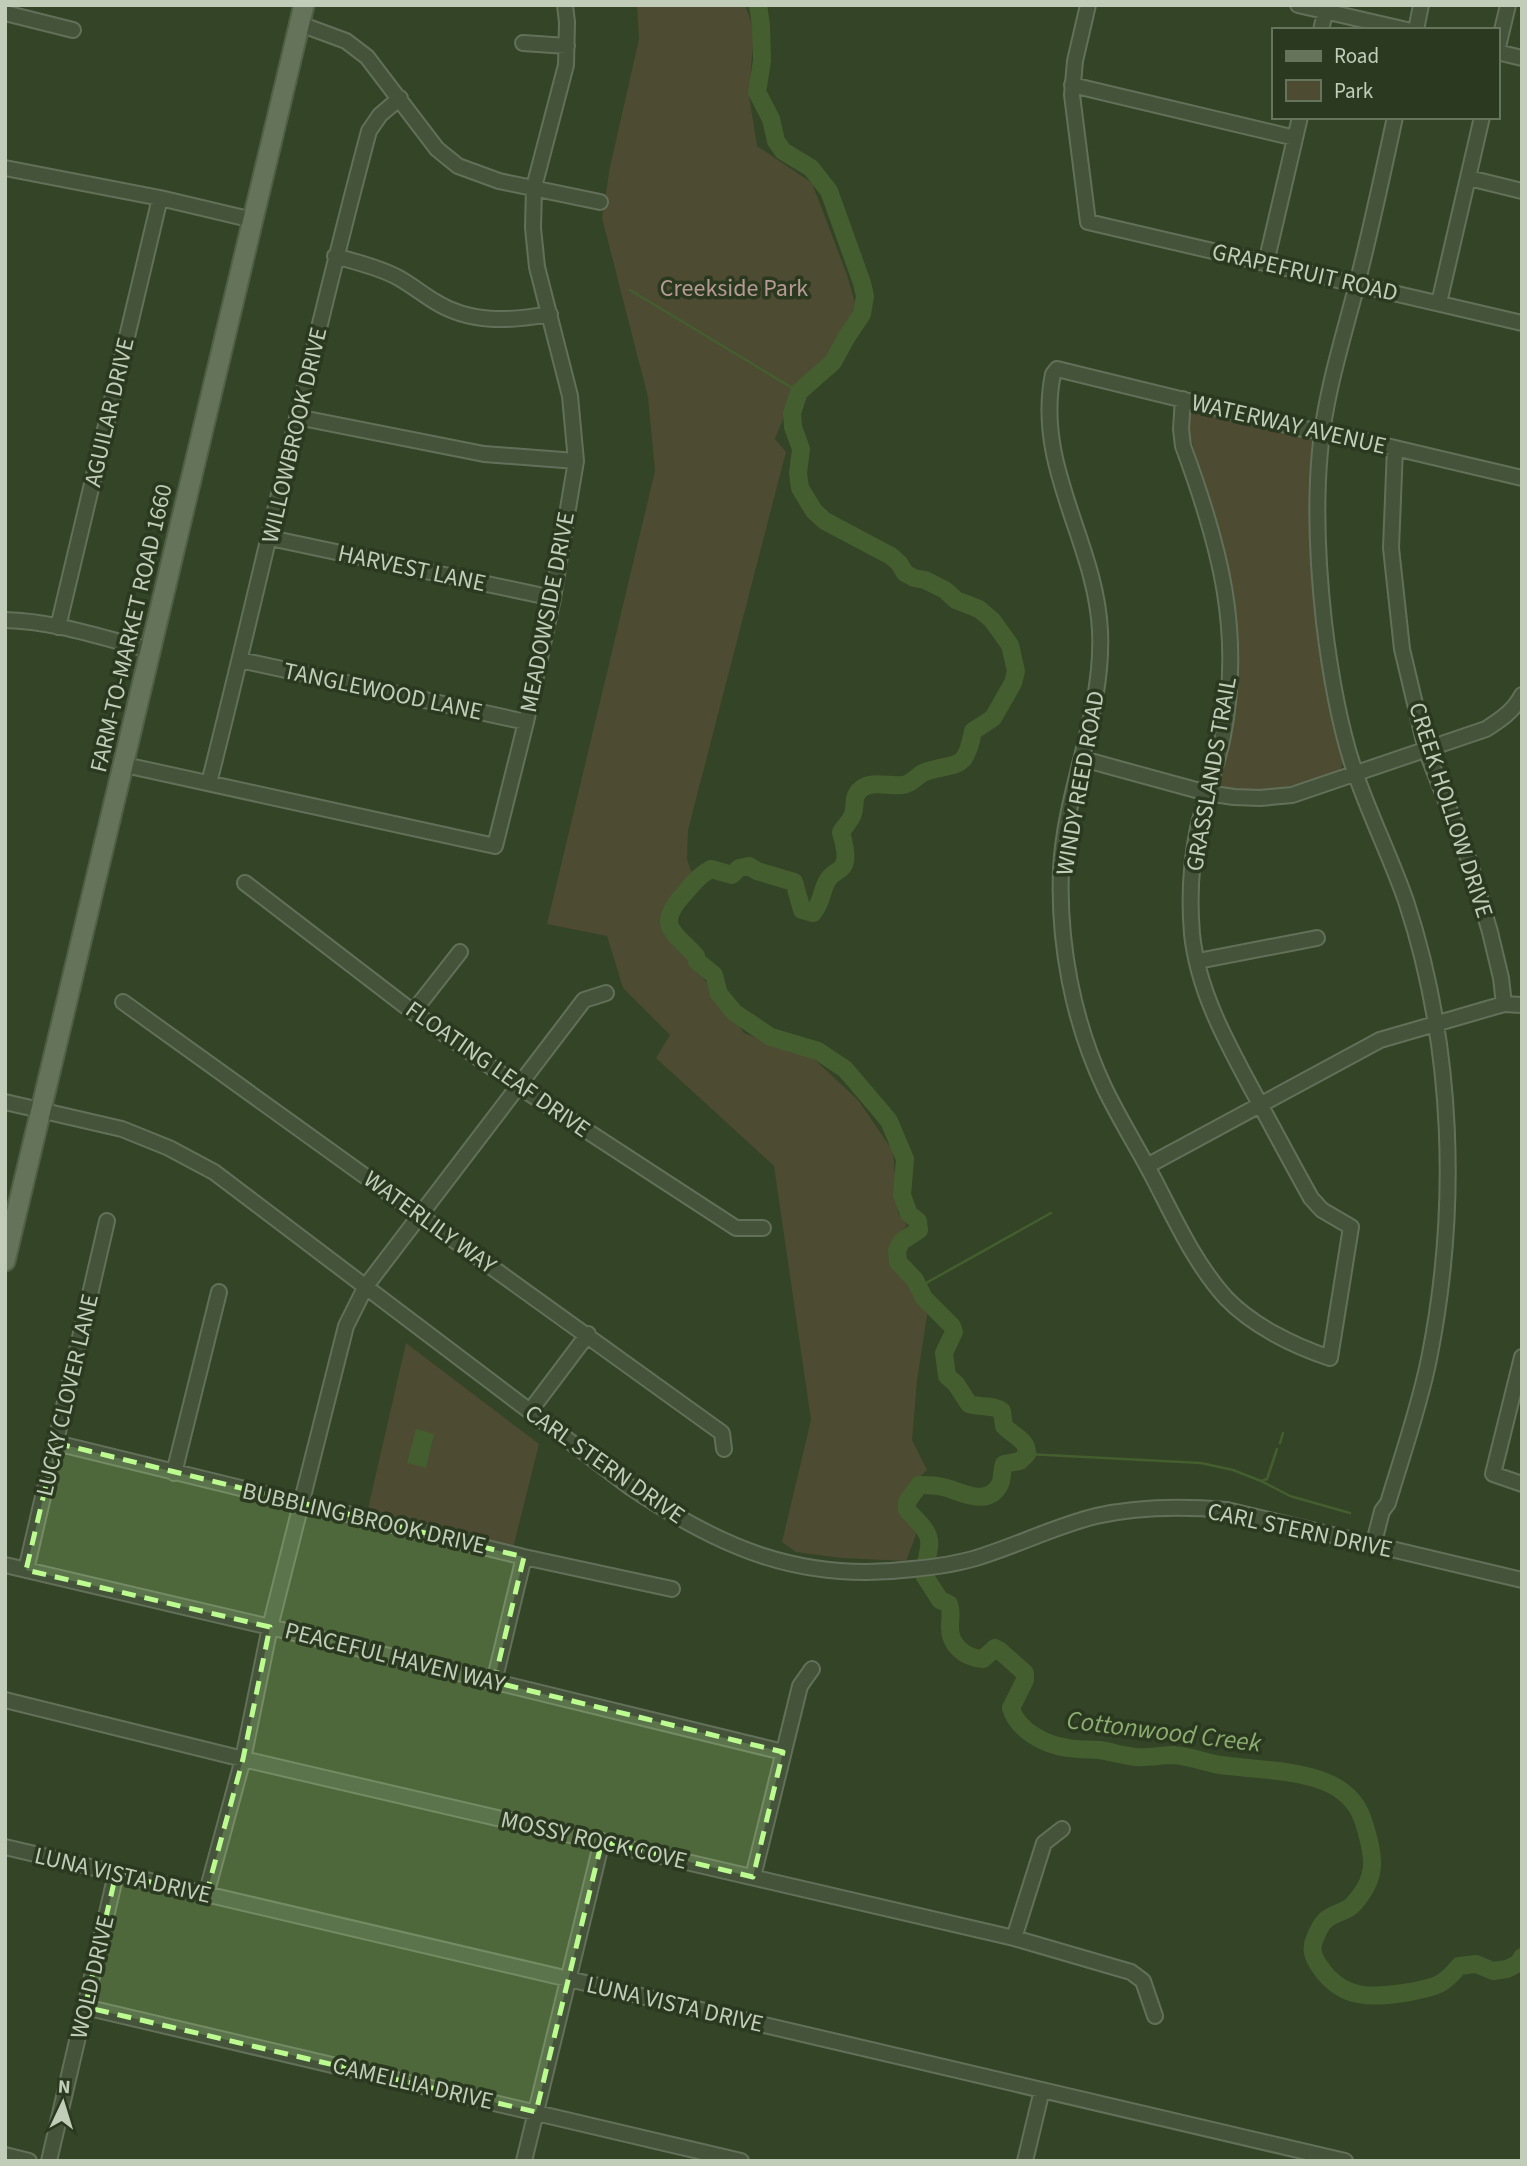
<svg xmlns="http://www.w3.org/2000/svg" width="1527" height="2166" viewBox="0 0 1527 2166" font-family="'Source Sans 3',sans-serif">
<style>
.green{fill:#4d4b31}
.water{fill:#445e2f}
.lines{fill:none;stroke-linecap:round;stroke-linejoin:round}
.stream{stroke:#445e2f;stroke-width:2.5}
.river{stroke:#445e2f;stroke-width:18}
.minor-casing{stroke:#637059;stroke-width:18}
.major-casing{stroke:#515f47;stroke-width:23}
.minor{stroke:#45533b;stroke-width:14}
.major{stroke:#647359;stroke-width:19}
.marked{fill:#bbfb8f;fill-opacity:0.2;stroke:#bbfb8f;stroke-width:5;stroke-dasharray:14 9;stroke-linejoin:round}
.labels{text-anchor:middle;stroke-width:7;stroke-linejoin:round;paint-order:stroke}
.street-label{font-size:24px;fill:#c1cdb8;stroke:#2a391f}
.park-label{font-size:24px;fill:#b69a93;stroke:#2a391f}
.water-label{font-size:26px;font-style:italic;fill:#8cac70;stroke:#2a391f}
</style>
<rect width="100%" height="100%" fill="#344426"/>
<path class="green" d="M637,5H745L754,29L749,95L757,146L812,183L847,275L856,306L828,357L798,382L775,439L786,452L688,830L687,859L692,873L660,920L744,1033L814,1059L858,1100L893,1151L898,1213L907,1225L890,1248L895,1268L909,1282L928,1309L917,1381L912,1440L927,1470L911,1485L901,1508L915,1524L916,1535L906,1561L841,1558L796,1552L782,1542L811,1420L774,1166L656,1058L670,1035L623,988L607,936L547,924L655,471L648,397L602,218L610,167L639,39Z
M1195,409L1307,434L1312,439V495L1335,724L1343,761L1340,772C1301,786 1265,793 1223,788L1218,780L1233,599L1217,523L1188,430C1187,421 1185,414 1195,409Z
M406,1343L539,1444L513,1548L367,1513Z"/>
<path class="water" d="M416,1429L434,1434L426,1468L407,1463Z"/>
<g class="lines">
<path class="stream" d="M630,290L799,392
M919,1287L1051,1213
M1280,1443L1283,1433
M1027,1454L1201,1463L1233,1470L1261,1481L1267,1479L1277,1449
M1261,1481L1290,1496L1350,1513"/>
<path class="river" d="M758,5L761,25L762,61L757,92L771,119L776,141L783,151L811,168L829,191L862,283L865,296L862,314L846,338L833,362L799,392L792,413L793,427L801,449L798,473L800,488L814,511L825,521L891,556L899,563L905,573L914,578L925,580L945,590L956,600L979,609L992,620L1010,645L1016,671L1013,683L993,718L973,731C965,773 957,761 925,772C917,775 912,784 903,785C889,787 872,780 861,789C852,796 856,805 853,814C851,820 845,826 841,832C843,840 847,852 845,861C844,870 835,871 830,877C821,887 824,899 813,913L802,910L794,882L757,871L749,866L739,868L732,875L711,869C698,876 692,885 683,895C655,926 674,932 696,956L697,961L714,975L719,994L735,1013L771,1037L818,1051L845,1069L880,1110L889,1121L905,1159L902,1195L909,1214L918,1221L919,1230L902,1241L897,1250L898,1262L915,1280L924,1298L952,1326L954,1332L944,1353L947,1376L956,1384L969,1404C981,1408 992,1404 1002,1411L1004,1426C1013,1436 1028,1440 1027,1454L1020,1461L1004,1464C1001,1472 1003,1480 999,1486C987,1506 963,1493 947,1488C938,1485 928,1485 919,1485L907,1502V1510C937,1540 930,1537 924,1575L940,1600L949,1604C952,1613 950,1617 950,1626C949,1645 965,1658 983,1659L995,1648L999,1650L1025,1673V1680L1011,1708C1017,1730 1045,1745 1068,1748C1079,1750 1089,1749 1100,1750C1112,1752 1124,1756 1136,1757C1149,1758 1161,1755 1173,1755C1189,1756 1204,1762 1220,1765C1255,1770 1315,1769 1343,1792C1359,1804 1363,1818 1368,1837C1374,1860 1375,1876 1360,1896C1357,1900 1353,1905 1349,1908C1330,1918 1325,1914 1315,1938C1310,1949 1313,1957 1320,1967C1343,2001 1374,1998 1410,1992C1435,1987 1443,1986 1459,1966L1476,1964L1493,1971L1507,1969L1519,1963L1522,1957"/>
<defs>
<path id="minor" d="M1088,5L1075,61L1072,95L1088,222L1522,323
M1298,5L1407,30
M5,13L73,30
M300,24L346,41L367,57L437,149L458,166L499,181L600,202
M1321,30L1327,5
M1416,30L1421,5
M523,43L567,46
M1497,51L1508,5
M1497,52L1522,58
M1072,85L1295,138
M5,168L160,198L253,220
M1469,178L1522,191
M335,256C356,262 378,267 397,277C410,284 421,293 434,301C470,324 510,321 550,314
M1266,263L1300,117
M1439,303L1482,117
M1183,399L1181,429L1183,446C1220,546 1244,634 1222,741C1215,770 1205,799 1198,828C1191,862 1189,899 1192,934C1198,992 1228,1045 1255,1095C1274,1130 1292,1164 1311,1198L1322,1210L1351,1227L1330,1358C1294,1346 1253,1326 1226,1298C1196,1265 1175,1220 1155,1181C1139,1150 1120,1120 1105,1089C1073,1022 1058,943 1061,869C1065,788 1104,713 1100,631C1096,542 1034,467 1053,374L1057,369L1303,429L1323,431L1522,478
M297,417L484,454L576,461
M1395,448L1391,548L1402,649L1426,750L1469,860L1490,932L1501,978L1504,1004
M270,538L553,598
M5,620C54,621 103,638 150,650
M58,627L160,198
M240,660L526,722
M1083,759L1207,793L1234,797L1260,798L1292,795L1486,729C1500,720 1514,711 1522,695
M125,765L495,846L526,722L553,598L576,461L570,396L537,267L533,228L534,187L566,65L567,22L565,5
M209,783C264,566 311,347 369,131L380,115L400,98
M245,883L413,1012L518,1086L736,1228H763
M1198,961L1317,938
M123,1002L722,1433L724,1449
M413,1012L460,952
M5,1102L122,1129L169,1148L214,1172L630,1487C721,1548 801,1583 913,1569C934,1567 956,1564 976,1558C1016,1546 1055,1526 1096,1516C1140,1506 1182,1506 1227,1510L1522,1580
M1147,1166L1380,1040L1504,1004L1522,1005
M1522,1357L1493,1474L1522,1484
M530,1411L588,1334
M56,1443L524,1557L672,1589
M174,1473L219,1292
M1373,1546L1382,1511L1388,1503C1402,1456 1419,1408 1429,1359C1459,1209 1454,1047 1406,901C1391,858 1371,818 1356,775C1339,727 1330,672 1324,622C1318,568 1315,504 1320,451C1325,394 1343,339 1357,284C1371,229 1383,173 1395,117
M5,1565L270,1627L783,1752
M26,1570L107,1221
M494,1682L524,1557
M5,1700L243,1759L1014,1938L1131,1972L1143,1981L1155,2016
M5,1847L1345,2161
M753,1877L800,1686L812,1669
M206,1895L243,1759L270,1627L346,1326L366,1286L584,1000L606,993
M1014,1938L1044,1843L1062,1829
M85,2007L741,2161
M5,2155L29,2161
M49,2161L116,1874
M524,2161L602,1841
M1025,2161L1042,2090"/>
<path id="major" d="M5,1261L304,5"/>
</defs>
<use href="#minor" class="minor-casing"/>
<use href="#major" class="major-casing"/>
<use href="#minor" class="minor"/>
<use href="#major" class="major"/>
</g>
<path class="marked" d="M56,1443L524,1557L494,1682L783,1752L753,1877L602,1841L536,2112L85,2007L116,1874L206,1895L243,1759L270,1627L26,1570Z"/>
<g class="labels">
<g class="street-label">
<text transform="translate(1305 272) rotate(13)" y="8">GRAPEFRUIT ROAD</text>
<text transform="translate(109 412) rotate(-77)" y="8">AGUILAR DRIVE</text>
<text transform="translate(1289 424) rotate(13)" y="8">WATERWAY AVENUE</text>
<text transform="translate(294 435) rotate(-77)" y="8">WILLOWBROOK DRIVE</text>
<text transform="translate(412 568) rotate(12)" y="8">HARVEST LANE</text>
<text transform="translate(547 612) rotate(-79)" y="8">MEADOWSIDE DRIVE</text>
<text transform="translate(131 628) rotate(-77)" y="8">FARM-TO-MARKET ROAD 1660</text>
<text transform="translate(383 691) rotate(12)" y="8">TANGLEWOOD LANE</text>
<text transform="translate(1211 774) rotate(-80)" y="8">GRASSLANDS TRAIL</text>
<text transform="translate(1080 783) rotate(-80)" y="8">WINDY REED ROAD</text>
<text transform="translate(1451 810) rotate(72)" y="8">CREEK HOLLOW DRIVE</text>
<text transform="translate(498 1069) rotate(35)" y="8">FLOATING LEAF DRIVE</text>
<text transform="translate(430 1222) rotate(36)" y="8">WATERLILY WAY</text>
<text transform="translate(67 1395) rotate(-77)" y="8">LUCKY CLOVER LANE</text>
<text transform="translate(605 1464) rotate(35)" y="8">CARL STERN DRIVE</text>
<text transform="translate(364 1518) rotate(13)" y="8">BUBBLING BROOK DRIVE</text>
<text transform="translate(1300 1530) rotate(12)" y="8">CARL STERN DRIVE</text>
<text transform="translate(395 1657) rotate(14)" y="8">PEACEFUL HAVEN WAY</text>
<text transform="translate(594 1840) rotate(13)" y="8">MOSSY ROCK COVE</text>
<text transform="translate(123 1875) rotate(13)" y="8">LUNA VISTA DRIVE</text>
<text transform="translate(92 1977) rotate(-77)" y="8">WOLD DRIVE</text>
<text transform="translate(675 2004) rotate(13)" y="8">LUNA VISTA DRIVE</text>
<text transform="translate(413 2083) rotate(13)" y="8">CAMELLIA DRIVE</text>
</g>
<g class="park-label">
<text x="734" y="296">Creekside Park</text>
</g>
<g class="water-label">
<text transform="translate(1164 1731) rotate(7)" y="9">Cottonwood Creek</text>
</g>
</g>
<rect width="1527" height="2166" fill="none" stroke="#c1cdb8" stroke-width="14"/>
<rect x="1272" y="28" width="228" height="91" fill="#2a391f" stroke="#66745c" stroke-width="2"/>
<rect x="1286" y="51" width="35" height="10" fill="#647359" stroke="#66745c" stroke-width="2"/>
<text x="1334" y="63" font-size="21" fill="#c1cdb8">Road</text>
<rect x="1286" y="80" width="35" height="21" fill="#4d4b31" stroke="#66745c" stroke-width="2"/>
<text x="1334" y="98" font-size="21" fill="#c1cdb8">Park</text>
<g transform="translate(63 2103) rotate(4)" stroke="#2a391f" stroke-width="5" paint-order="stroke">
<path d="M0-5L12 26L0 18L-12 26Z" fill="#c1cdb8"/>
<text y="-10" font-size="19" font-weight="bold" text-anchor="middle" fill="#c1cdb8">N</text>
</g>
</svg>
